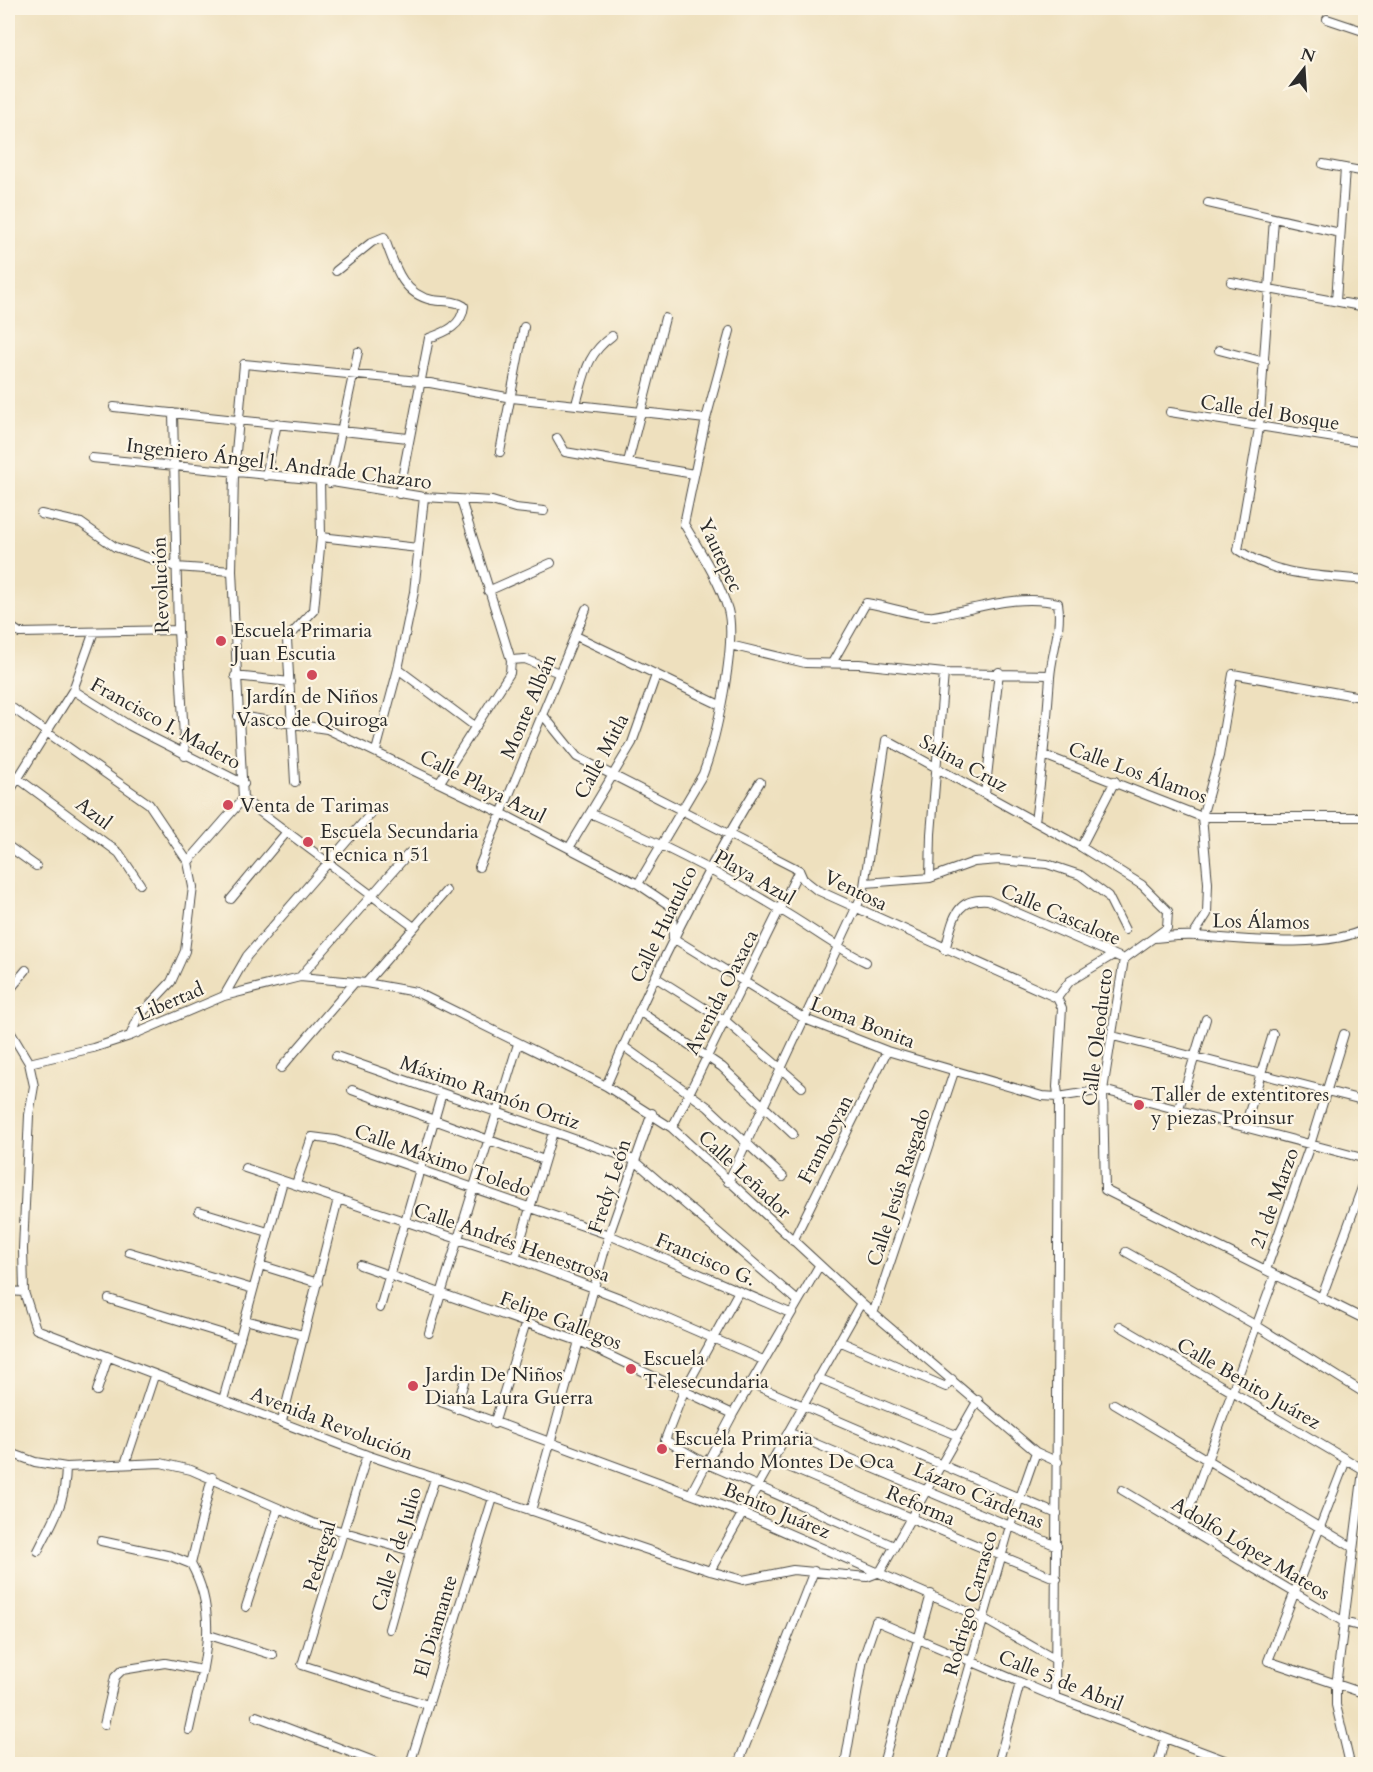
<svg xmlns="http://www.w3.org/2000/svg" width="1373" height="1772" viewBox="0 0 1373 1772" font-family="Cardo,serif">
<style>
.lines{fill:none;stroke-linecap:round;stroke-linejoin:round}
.street-casing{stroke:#484641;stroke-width:10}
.street{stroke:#fff;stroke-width:8}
.poi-dot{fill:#d1495b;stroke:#fcf5e5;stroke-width:2}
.labels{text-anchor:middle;stroke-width:4.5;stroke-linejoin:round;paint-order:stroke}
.street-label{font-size:20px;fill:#2b2b2b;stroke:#fcf5e5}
.poi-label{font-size:20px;fill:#2b2b2b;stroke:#fcf5e5;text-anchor:start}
</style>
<rect width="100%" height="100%" fill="#fcf5e5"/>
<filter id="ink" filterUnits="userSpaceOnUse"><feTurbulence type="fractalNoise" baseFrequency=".0167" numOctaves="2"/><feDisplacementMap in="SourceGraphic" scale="12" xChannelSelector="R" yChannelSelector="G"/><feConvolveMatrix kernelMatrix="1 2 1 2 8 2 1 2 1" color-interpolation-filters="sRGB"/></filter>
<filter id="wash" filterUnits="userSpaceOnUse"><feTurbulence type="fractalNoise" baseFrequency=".008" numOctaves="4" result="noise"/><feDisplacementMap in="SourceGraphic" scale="24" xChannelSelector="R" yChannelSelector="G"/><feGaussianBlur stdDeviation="1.35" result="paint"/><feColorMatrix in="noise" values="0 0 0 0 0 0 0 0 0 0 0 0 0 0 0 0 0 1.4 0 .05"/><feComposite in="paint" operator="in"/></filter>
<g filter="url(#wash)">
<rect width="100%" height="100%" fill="#eee0be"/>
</g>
<g filter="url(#ink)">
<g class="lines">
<defs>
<path id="street" d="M1327,19L1366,32
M1323,164L1366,172
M1208,203L1340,233
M1274,219L1259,428L1238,550C1278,577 1318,575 1366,580
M336,271L372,242L384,237C394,263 401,294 432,300C443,302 455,300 464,306C462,326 446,332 429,338L399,494
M1231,282L1366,307
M1336,301L1345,168
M1219,350L1265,362
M576,404C585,374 586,355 612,336
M114,407L408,438
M1170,412L1366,443
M173,413L178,630L185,756
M557,438L565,452L694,474
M500,452L524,327
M92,458L320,480L424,497L492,501L515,508L544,511
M628,462L665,318
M266,476L277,423
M330,483L358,352
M41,514L81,523L115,547L176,567L232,571
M321,537L418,548
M488,591L551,563
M8,625L20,633L178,630
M576,636L720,705
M730,645L805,663L859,664L944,673L1050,675
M511,660L525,659L559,673
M832,663L866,603C884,605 920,618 934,616C975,610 1016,593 1058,603C1062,629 1052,651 1050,677C1047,725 1042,773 1035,821
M398,669L476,727
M235,676L290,682
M73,690L130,726L244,784
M8,705L149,804L188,862L193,887L185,951L171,982L139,1016L130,1036
M543,715L577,757L799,870L803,879L817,890L1057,998L1062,1008L1057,1087L1059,1101L1055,1697
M1366,715V736
M238,716L327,729L501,813L638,884L672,907L673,938L805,1019L887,1051L1042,1096L1058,1097L1103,1090L1366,1159
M376,751L398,669L414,592L424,497
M1044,755L1202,817H1366
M8,771L119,853L140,884
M295,782L287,639L314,610L321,537L320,480
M440,782L510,673L511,660L461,500
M8,794L73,690L93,634
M985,794L999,672
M243,799L414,927
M590,813C655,841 718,872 779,909C809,926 835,947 866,962
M8,846L36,866
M1081,847L1115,781
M569,848L632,743L656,675
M188,862L243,799L232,571L234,474L244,364L419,381L512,398L706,419
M479,867L586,609
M930,878L931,834L944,673
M866,883L930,878L974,862L999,860L1047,864L1080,875L1108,896L1125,930
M638,884L703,774C716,740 737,644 728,610C719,580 700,551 684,524L706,419L730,331
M231,899L286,833
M1193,936L1207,914L1208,883L1202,817L1219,756L1233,674L1366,698
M1154,938C1167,937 1182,935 1196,936C1237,939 1332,950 1366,928
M945,950C953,923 953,897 988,900L1124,959
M300,977L409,853
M655,977L728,1023L802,1087
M366,983L446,891
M8,992L26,970
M224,996L247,956L374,810
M1057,998L1070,981L1113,955
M639,1011L722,1067L793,1134
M8,1028L29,1063L34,1086L29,1115L23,1249L24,1292L36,1329L367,1455L710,1571L743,1580L793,1570L867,1577L880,1572
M1113,1036L1366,1101
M623,1046L708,1107L783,1177
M336,1056L634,1160L798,1301
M29,1063L93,1048L130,1036L224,996L300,977L366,983L416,992L606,1086L672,1128L861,1303L1036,1452L1058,1462
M281,1068L355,982
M606,1086C651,981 700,879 760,782
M352,1090L544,1160
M1179,1108L1206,1019
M1245,1126L1273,1034
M672,1128L799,870
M245,1168L515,1258L625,1300L763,1360
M728,1182L863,893L886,740L1081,847L1142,885L1168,911L1167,928L1124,959L1103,1090L1105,1190L1366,1320
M296,1184L312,1137L335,1140L609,1235L790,1313
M199,1211L268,1232
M793,1241L887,1051
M129,1252L253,1289
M1126,1252L1257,1326L1366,1394
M515,1258L553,1132
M260,1265L318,1283
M360,1265L581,1342L733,1414
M1266,1270L1310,1145L1344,1034
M8,1291L24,1292
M739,1291L684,1391L665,1440L705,1463L894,1546
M109,1299L240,1339
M1321,1299L1366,1177
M380,1308L442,1093
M873,1314L954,1072
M245,1320L303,1335
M1120,1326L1361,1468
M429,1333L518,1044
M839,1341L946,1387L952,1379
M818,1378L956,1435
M750,1383L1057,1514
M97,1391L108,1357
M223,1400L283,1181
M441,1402L742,1513L982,1618L1056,1660
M1114,1404L1352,1547
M456,1409L466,1375
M282,1421L338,1199
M494,1424L526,1322
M788,1432L1057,1546
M8,1452L35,1462L66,1467L161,1463L191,1470L313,1523L411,1551
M367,1455L302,1665L428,1705
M772,1460L1057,1579
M1346,1460L1268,1661L1366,1694
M125,1464L154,1376
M1122,1490L1344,1622L1366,1628
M691,1493L733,1414L819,1266
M531,1511L609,1235L652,1113
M1183,1526L1275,1275
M101,1541L171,1556L191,1564
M38,1551C54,1518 65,1506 66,1467
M710,1571L861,1303
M880,1572L978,1400
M246,1607L278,1509
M389,1629L411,1551L435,1479
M209,1635L273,1655
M256,1716L381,1764
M104,1725L115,1677L122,1670L165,1663L202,1670
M189,1730C201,1673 222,1619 191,1564L212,1477
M410,1764L493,1498
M738,1764L814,1571
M845,1764L863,1659L876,1621L1055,1697L1235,1764
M883,1764L931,1594
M942,1764L1010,1526L1036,1452
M998,1764L1020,1683
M1158,1764L1165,1738
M1350,1764L1336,1705V1686L1366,1447"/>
</defs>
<use href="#street" class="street-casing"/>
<use href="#street" class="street"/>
</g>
</g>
<g class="poi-dot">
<circle cx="221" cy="641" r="6"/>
<circle cx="312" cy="675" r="6"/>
<circle cx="228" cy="805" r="6"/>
<circle cx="308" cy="842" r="6"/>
<circle cx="1139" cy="1105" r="6"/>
<circle cx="631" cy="1369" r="6"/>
<circle cx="413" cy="1386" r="6"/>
<circle cx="662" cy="1449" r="6"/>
</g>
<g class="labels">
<g class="street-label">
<text transform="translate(1270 412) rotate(9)" y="7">Calle del Bosque</text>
<text transform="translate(279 463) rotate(7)" y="7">Ingeniero Ángel l. Andrade Chazaro</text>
<text transform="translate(721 555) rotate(65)" y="7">Yautepec</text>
<text transform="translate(160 585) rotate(-92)" y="7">Revolución</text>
<text transform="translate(528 706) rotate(-67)" y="7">Monte Albán</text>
<text transform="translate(166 723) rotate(29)" y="7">Francisco I. Madero</text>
<text transform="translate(601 756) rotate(-62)" y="7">Calle Mitla</text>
<text transform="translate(964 763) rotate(29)" y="7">Salina Cruz</text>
<text transform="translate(1138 772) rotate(20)" y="7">Calle Los Álamos</text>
<text transform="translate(483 786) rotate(27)" y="7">Calle Playa Azul</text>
<text transform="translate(94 813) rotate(37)" y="7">Azul</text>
<text transform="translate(755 877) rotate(30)" y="7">Playa Azul</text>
<text transform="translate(856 890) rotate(26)" y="7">Ventosa</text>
<text transform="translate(1061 914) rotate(23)" y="7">Calle Cascalote</text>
<text transform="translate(1261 921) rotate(1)" y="7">Los Álamos</text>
<text transform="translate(663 924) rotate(-64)" y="7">Calle Huatulco</text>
<text transform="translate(721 992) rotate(-63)" y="7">Avenida Oaxaca</text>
<text transform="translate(170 1001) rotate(-23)" y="7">Libertad</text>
<text transform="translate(863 1022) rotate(21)" y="7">Loma Bonita</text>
<text transform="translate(1097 1037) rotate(-83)" y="7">Calle Oleoducto</text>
<text transform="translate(490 1092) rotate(19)" y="7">Máximo Ramón Ortiz</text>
<text transform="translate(825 1139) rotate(-63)" y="7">Framboyan</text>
<text transform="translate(443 1160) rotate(19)" y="7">Calle Máximo Toledo</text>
<text transform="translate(745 1174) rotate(43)" y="7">Calle Leñador</text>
<text transform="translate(609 1186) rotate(-72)" y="7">Fredy León</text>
<text transform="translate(898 1187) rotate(-72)" y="7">Calle Jesús Rasgado</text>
<text transform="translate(1274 1198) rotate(-70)" y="7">21 de Marzo</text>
<text transform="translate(512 1242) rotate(19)" y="7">Calle Andrés Henestrosa</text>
<text transform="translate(706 1259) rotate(23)" y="7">Francisco G.</text>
<text transform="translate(561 1320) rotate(21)" y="7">Felipe Gallegos</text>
<text transform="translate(1249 1383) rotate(30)" y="7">Calle Benito Juárez</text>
<text transform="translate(332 1423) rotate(21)" y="7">Avenida Revolución</text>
<text transform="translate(979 1495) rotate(23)" y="7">Lázaro Cárdenas</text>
<text transform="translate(921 1505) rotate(23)" y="7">Reforma</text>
<text transform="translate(777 1510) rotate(23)" y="7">Benito Juárez</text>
<text transform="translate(1251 1548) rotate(31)" y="7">Adolfo López Mateos</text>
<text transform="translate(396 1549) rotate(-73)" y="7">Calle 7 de Julio</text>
<text transform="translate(319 1556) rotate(-74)" y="7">Pedregal</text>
<text transform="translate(970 1603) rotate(-74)" y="7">Rodrigo Carrasco</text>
<text transform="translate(435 1626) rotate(-73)" y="7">El Diamante</text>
<text transform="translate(1061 1680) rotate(22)" y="7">Calle 5 de Abril</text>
</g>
<g class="poi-label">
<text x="233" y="637">Escuela Primaria<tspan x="233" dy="23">Juan Escutia</tspan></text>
<text x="312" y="703" text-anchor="middle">Jardín de Niños<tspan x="312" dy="23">Vasco de Quiroga</tspan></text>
<text x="240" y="812">Venta de Tarimas</text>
<text x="320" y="838">Escuela Secundaria<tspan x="320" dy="23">Tecnica n 51</tspan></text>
<text x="1151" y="1101">Taller de extentitores<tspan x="1151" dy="23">y piezas Proinsur</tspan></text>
<text x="643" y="1365">Escuela<tspan x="643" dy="23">Telesecundaria</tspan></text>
<text x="425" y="1381">Jardin De Niños<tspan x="425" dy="23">Diana Laura Guerra</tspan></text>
<text x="674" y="1445">Escuela Primaria<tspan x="674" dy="23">Fernando Montes De Oca</tspan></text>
</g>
</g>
<rect width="1373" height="1772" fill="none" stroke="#fcf5e5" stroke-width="30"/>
<g transform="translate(1304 69) rotate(17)" stroke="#fcf5e5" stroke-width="4.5" paint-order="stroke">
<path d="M0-4.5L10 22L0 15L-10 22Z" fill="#2b2b2b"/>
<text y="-9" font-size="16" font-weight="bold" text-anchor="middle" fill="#2b2b2b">N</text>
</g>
</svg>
